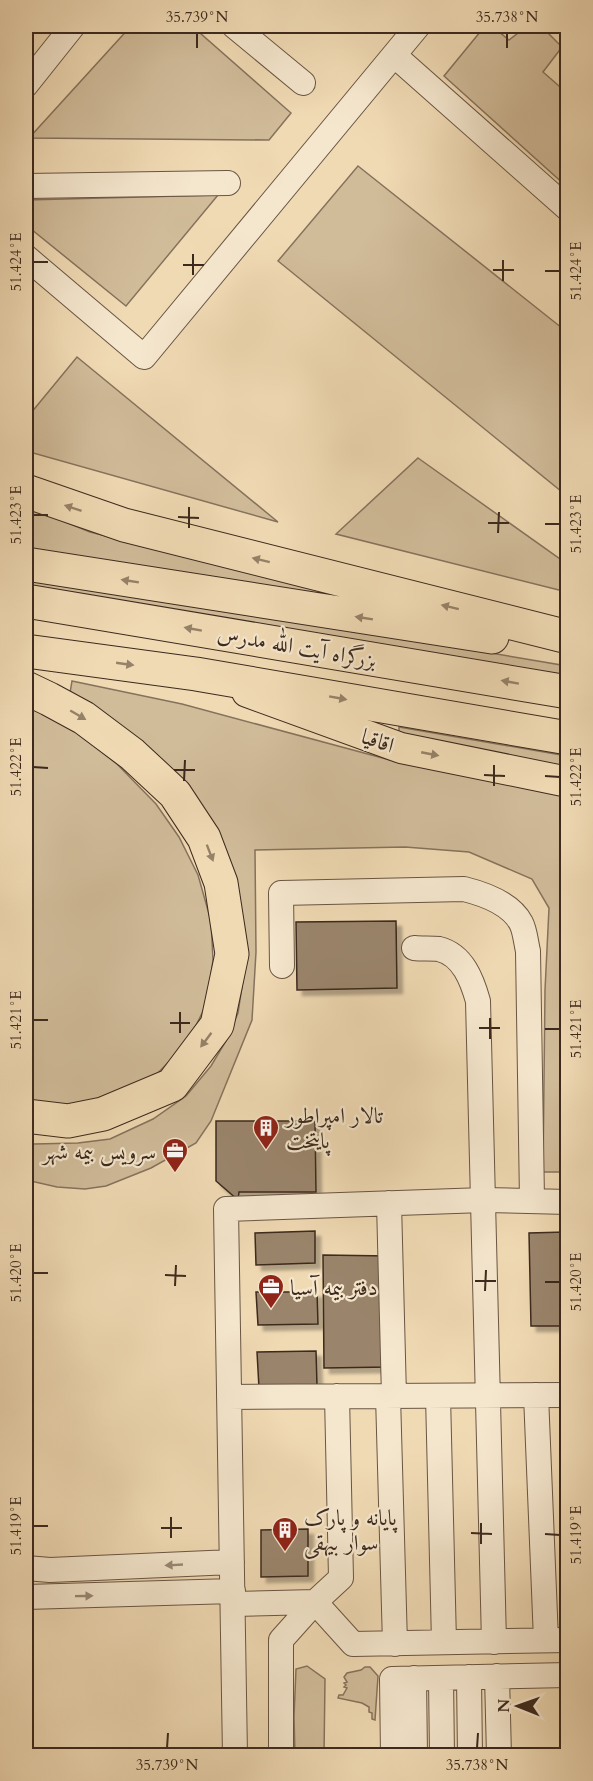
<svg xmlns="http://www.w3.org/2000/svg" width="593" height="1781" viewBox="0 0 593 1781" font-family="Cardo,Amiri,serif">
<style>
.green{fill:#d1bc9a;stroke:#86725c;stroke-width:1.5}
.building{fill:#9a856c;stroke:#3c291d;stroke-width:1.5;filter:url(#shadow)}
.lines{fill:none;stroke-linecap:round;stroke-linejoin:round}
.minor-casing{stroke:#695543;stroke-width:26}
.major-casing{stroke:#3c291d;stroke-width:32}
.highway-casing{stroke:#3c291d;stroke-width:35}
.minor{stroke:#f5e7ce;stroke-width:24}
.major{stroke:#f0dab4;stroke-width:30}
.highway{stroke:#f0dab4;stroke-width:33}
.oneway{fill:#968268}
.oneway2{fill:#988876}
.ticks{fill:none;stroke:#3c291d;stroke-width:2}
.labels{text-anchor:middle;stroke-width:4.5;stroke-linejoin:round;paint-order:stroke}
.street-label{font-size:22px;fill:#3c291d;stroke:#f5e7ce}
.poi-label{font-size:22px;fill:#3c291d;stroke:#f5e7ce;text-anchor:start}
.neatline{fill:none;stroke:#3c291d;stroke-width:2}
.ticks-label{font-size:15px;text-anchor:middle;fill:#3c291d}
</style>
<defs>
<filter id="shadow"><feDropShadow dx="5.5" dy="5.5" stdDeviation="1.5" flood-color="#0004"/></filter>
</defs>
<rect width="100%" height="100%" fill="#f0dab4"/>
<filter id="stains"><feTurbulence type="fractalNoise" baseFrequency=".00333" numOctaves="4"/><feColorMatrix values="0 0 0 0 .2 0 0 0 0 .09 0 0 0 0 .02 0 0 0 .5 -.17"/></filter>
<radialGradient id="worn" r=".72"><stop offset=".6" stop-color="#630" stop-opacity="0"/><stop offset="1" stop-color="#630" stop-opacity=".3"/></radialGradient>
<path class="green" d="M131,26H192L291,113L269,140L29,138Z
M485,26H492L509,40L527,26H541L562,47L543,72L567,93L568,184L566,186L444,76Z
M358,166L567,332V496L278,261Z
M218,195L126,306L26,225V200Z
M77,357L278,522L26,451V419Z
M418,458L567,564V592L336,534Z
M26,506L90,532L446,618L26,554Z
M26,574L567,666V679L26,588Z
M72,681L182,704L390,760L567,794V1172H543L545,990L549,908L532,879L469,852L405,847L255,850L256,952L252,1020L211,1121L196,1143L151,1168L106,1186L85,1189L57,1187L26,1180V1141L34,1144L78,1143L110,1139L153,1119L186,1096L211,1066L226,1041L238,1013L243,980L233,884L70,693Z
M26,704L71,727L117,764L156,804L179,837L198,875L211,921L213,960L207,1003L188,1042L155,1076L73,1108L26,1103Z
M399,727L567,756V770L399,738Z
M307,1666L325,1679L324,1755H295L294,1717L296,1669Z
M365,1667H370L378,1676L375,1720L372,1719V1713L369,1712V1707L362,1703L338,1698L339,1695H343L347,1688L344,1687L346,1685L344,1683L347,1682L344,1677L347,1673L361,1670Z"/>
<path class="building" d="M396,921L397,988L297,990L296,922Z
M216,1121H315L316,1192H239L238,1200L216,1181Z
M315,1231V1263L256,1265L255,1233Z
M565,1232L564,1326H531L529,1233Z
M323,1255L388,1256L389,1367L324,1368Z
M256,1292H317L318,1324L258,1325Z
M316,1351L317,1385L259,1388L257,1352Z
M308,1529V1576L261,1577V1530Z"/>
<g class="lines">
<defs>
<path id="minor" d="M234,26L303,83
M394,55L568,209
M26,85L73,26
M26,186L228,183
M26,257L144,357L418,26
M414,948C422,949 431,948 439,949C463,955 472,980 478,1001L494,1642
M282,966L281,893L464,889C484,894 511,904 521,923C525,930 526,943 528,951L532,1200
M389,1203L394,1396
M536,1395L546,1640
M388,1396L395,1644
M438,1396L444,1642
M229,1397L568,1395
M26,1568L50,1570L232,1562
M26,1597L233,1591
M315,1602L353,1644L568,1640
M233,1604L315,1602
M497,1676L499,1756
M469,1677L470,1756
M414,1678L415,1756
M441,1678L442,1756
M235,1756L226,1209L484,1200L568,1202
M281,1756V1640L315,1602L341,1578L337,1396
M393,1756L392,1679L568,1675"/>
<path id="major" d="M247,692L401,748L568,782"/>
<path id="highway" d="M26,491L124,525L568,637
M26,564L492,637
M26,601L568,692
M26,651L196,674L568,738
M26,688L49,699L84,718L132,754L175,794L204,838L221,883L232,954L217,1025L172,1085L103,1114L68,1121L26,1116"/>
</defs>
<use href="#minor" class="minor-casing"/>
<use href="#major" class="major-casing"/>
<use href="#highway" class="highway-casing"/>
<use href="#minor" class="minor"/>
<use href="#major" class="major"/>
<use href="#highway" class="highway"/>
</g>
<defs><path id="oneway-solid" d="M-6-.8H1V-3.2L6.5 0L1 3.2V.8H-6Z" transform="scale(1.5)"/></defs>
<g class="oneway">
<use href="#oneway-solid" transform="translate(73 508) rotate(-162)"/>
<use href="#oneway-solid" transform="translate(261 560) rotate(-166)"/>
<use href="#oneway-solid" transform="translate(130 581) rotate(-171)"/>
<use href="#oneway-solid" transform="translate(450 607) rotate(-166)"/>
<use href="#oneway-solid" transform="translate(364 618) rotate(-171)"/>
<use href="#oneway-solid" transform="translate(193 629) rotate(-170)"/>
<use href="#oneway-solid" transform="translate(125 664) rotate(8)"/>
<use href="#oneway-solid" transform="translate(510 682) rotate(-170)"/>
<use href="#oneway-solid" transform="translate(338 698) rotate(10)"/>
<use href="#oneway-solid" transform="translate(78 715) rotate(30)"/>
<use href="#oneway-solid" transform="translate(430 754) rotate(11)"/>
<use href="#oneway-solid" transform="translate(210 853) rotate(69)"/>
<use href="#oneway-solid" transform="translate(206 1040) rotate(127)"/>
</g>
<g class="oneway2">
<use href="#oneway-solid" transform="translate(174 1565) rotate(177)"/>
<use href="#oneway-solid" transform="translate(84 1596) rotate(-1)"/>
</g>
<path class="ticks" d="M197,48V33M507,48V33M33,262H48M183,265H204M493,270H514M545,271H560M193,275V254M503,281V260M33,515H48M178,517L199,518M488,523H509M545,524H560M189,528V507M498,533L499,512M33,767L48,768M174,770H195M484,775L505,776M545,776L560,777M184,781L185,760M494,786V765M33,1020H48M170,1023H190M479,1028H500M545,1029H560M180,1033V1012M490,1039V1018M33,1273H48M165,1275L186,1276M475,1281H496M545,1282H560M175,1286L176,1265M485,1291L486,1270M33,1526H48M161,1528H182M471,1533L492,1534M545,1534L560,1535M171,1538V1517M481,1544V1523M167,1748L168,1733M477,1748L478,1733"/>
<defs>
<symbol id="building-pin" viewBox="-11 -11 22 30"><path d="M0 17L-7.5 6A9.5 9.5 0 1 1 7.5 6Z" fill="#8f2418" stroke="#f5e7ce"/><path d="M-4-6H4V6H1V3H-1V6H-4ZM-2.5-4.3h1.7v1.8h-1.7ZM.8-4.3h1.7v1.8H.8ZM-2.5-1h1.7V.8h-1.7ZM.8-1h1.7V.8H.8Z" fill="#fff"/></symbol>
<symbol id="office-pin" viewBox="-11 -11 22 30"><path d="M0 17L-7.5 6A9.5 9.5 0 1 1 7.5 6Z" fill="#8f2418" stroke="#f5e7ce"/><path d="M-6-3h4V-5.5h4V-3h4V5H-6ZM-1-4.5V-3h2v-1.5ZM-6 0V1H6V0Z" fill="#fff"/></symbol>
</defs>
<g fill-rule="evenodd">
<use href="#building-pin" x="251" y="1113" width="30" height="40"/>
<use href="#office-pin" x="160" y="1136" width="30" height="40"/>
<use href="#office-pin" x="256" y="1272" width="30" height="40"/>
<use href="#building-pin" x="270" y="1515" width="30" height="40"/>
</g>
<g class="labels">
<g class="street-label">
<text transform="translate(297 646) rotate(10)" y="8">بزرگراه آیت الله مدرس</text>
<text transform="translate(378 740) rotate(19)" y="8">اقاقیا</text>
</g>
<g class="poi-label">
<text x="286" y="1123">تالار امپراطور<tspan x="286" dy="25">پایتخت</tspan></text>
<text x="156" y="1159" text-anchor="end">سرویس بیمه شهر</text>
<text x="290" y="1295">دفتر بیمه آسیا</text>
<text x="304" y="1525">پایانه و پارک<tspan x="304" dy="25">سوار بیهقی</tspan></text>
</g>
</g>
<rect width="593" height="1781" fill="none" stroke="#f0dab4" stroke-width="66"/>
<g transform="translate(518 1706) rotate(271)" stroke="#f5e7ce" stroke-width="4.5" paint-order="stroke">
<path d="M0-4.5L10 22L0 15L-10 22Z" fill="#3c291d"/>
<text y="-9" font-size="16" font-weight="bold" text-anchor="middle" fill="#3c291d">N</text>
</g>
<rect x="33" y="33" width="527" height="1715" class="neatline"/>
<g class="ticks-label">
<text x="197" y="22">35.739°N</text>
<text x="507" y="22">35.738°N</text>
<text transform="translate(16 262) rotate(-90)" y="5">51.424°E</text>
<text transform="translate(576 271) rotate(-90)" y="5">51.424°E</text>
<text transform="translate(16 515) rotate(-90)" y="5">51.423°E</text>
<text transform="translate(576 524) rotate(-90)" y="5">51.423°E</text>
<text transform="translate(16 767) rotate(-90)" y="5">51.422°E</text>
<text transform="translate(576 777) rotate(-90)" y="5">51.422°E</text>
<text transform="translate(16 1020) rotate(-90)" y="5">51.421°E</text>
<text transform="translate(576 1029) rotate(-90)" y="5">51.421°E</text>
<text transform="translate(16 1273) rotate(-90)" y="5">51.420°E</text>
<text transform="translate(576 1282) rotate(-90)" y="5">51.420°E</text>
<text transform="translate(16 1526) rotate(-90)" y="5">51.419°E</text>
<text transform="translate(576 1535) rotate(-90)" y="5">51.419°E</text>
<text x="167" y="1770">35.739°N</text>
<text x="477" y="1770">35.738°N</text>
</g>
<rect width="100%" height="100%" filter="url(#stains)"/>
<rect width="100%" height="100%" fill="url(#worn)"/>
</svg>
